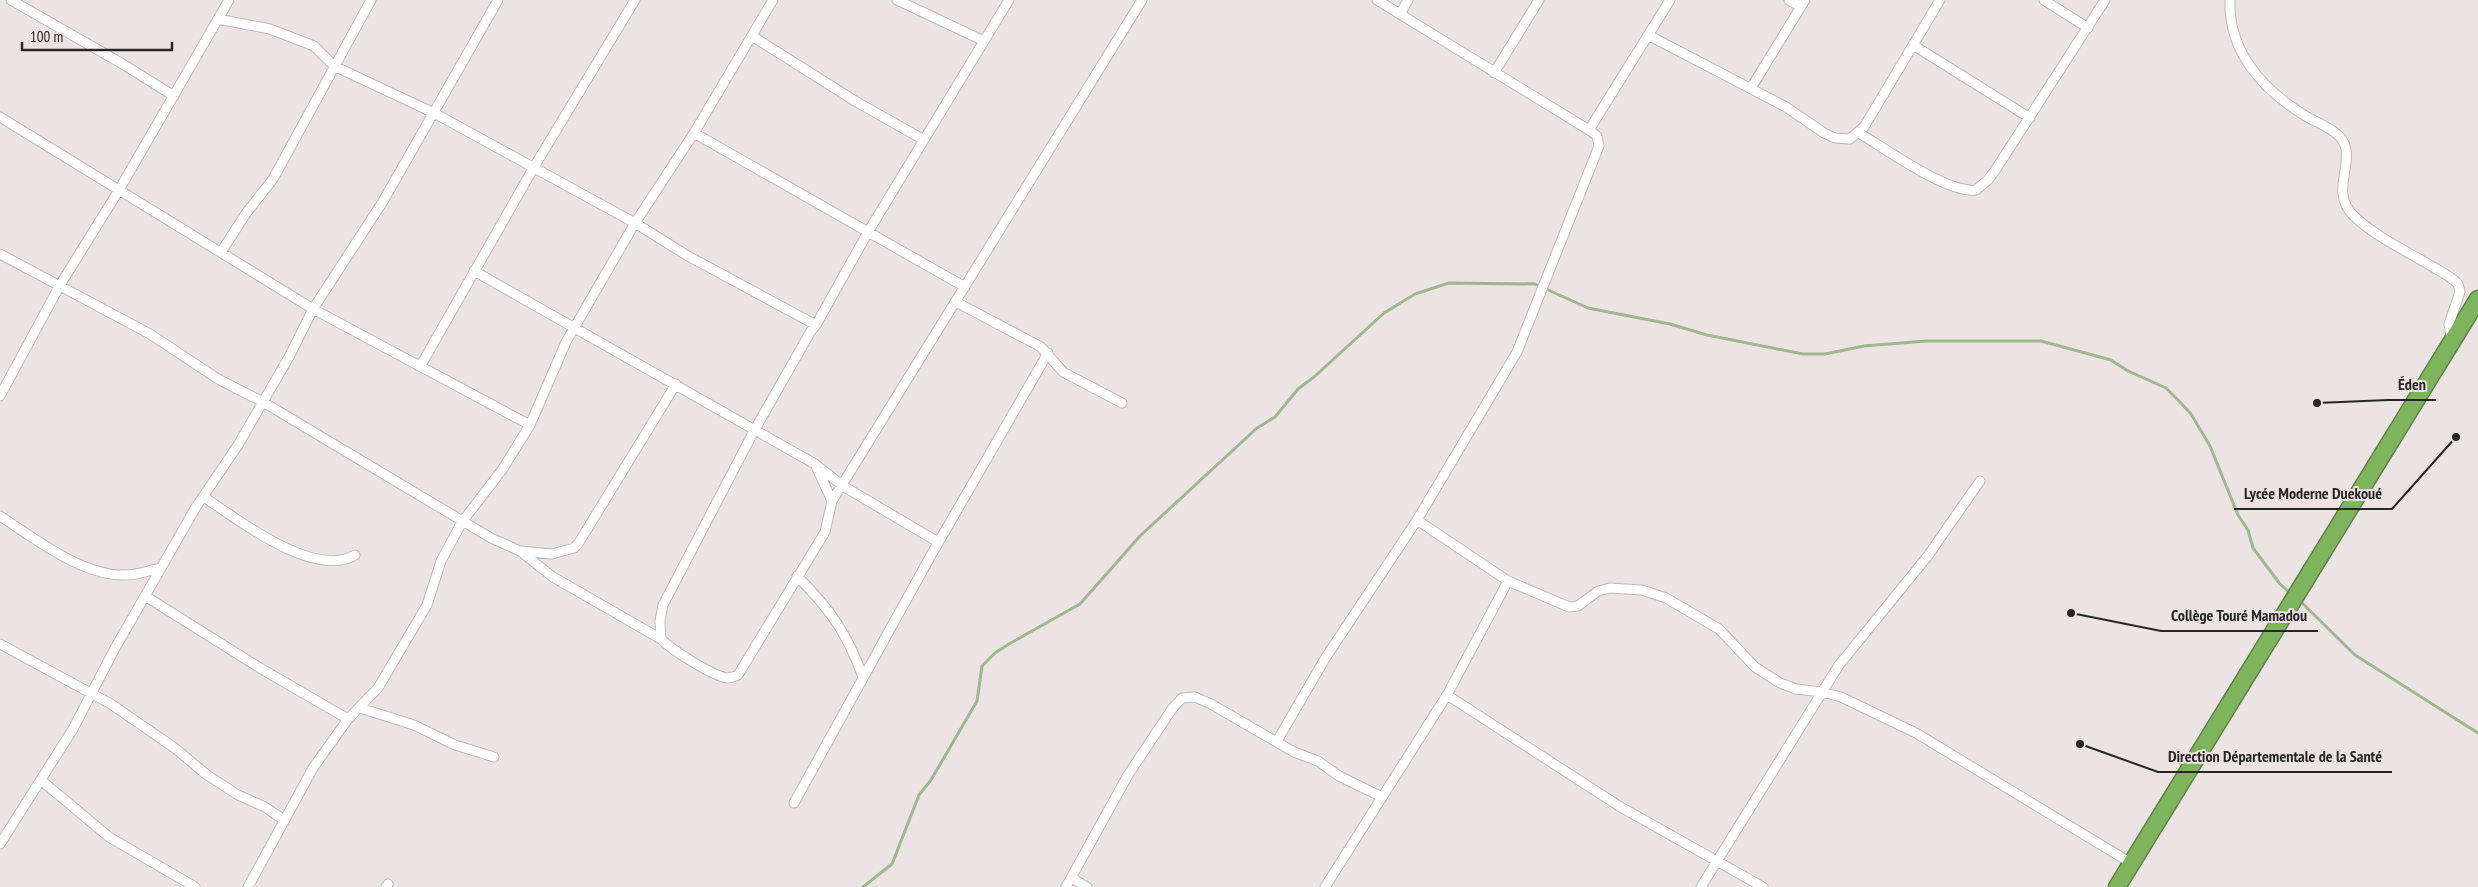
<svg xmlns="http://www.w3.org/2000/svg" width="2478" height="887" viewBox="0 0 2478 887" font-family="'PT Sans Narrow',sans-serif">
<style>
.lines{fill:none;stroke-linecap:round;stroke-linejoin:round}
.stream{stroke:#9eb890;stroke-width:3}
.street-casing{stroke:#c0b8b9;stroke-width:11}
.highway-casing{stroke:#608248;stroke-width:19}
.street{stroke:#fff;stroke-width:9}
.highway{stroke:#7eb45b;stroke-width:16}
.leader{fill:none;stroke:#282525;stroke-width:2}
.callout-dot{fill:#282525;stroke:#ece3e5;stroke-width:2}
.callout-label{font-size:16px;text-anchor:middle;font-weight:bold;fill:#282525;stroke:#ece3e5;stroke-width:4;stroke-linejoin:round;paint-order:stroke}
</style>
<rect width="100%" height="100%" fill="#ece3e5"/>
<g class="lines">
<path class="stream" d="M2299,600L2355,655L2478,733
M863,887L892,864L919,795L931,780L977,701L982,666L995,653L1009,644L1080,604L1140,536L1257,428L1275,417L1298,389L1314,377L1384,313L1415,294L1449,283L1535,284L1588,308L1670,324L1707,335L1803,354H1825L1864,346L1926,341H2041L2111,360L2128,371L2166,388L2179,401L2191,414L2210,446L2238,515L2248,530L2253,548L2280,584L2290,593"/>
<defs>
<path id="street" d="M11,0L121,63L174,96
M897,0L984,41
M1789,0L1801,7
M2044,0L2088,28
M2230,0C2228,51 2262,89 2304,115C2315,122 2331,127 2340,137C2359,158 2328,190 2353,215C2375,237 2407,251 2433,267C2441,272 2451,276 2458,284L2460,292L2449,324L2452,342
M1400,14L1408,0
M218,19L270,29L314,46L334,66L434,113L635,223L688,256L816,325
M1648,35L1786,107L1824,133L1835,138L1850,139L1864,127L1940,0
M752,36L855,101L924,140
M1913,45L2030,118
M1494,73L1539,0
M1751,88L1805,0
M0,117L313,309L530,425
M1589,130L1670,0
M694,133L965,287
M1859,133C1886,149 1946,193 1976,190L1988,180L1996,169L2105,0
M221,252L247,212L273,179L371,0
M0,254L150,334L218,379L263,402L491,538L520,551L552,554L574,548L578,544L676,384
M474,271L815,464L843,486L938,542
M956,302L1041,347L1063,372L1122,403
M421,365L534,167L635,0
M0,396L60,285L119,190L229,0
M815,464L832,501L825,532L738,675C735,676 730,678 727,678C711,675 672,650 661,639L660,621L663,605L754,431L811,331L816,325L868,232L1009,0
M204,497C238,520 314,579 355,555
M832,501L1142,0
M0,516C34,538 81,575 123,575C136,576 149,570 161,568
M520,551L553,577L661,639
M797,576C830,609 847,633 863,677
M1508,581L1569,607L1578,606L1598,591L1610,588L1642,590L1666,598L1719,629L1755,667L1780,683L1796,689L1822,692L1841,697L1916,733L2131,863
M145,596L260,668L348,719
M0,644L111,704L176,749L207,775L238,795L265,807L284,820
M1447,695L1619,806L1763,887
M360,708L414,725L455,745L494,757
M1277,741L1326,657L1417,520L1517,352L1599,146L1597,136L1589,130L1377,0
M42,781L109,837L195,887
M794,803L930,557L1048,353
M0,844L73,729L114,650L196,507L238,445L289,357L313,309L382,203L498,0
M1072,878L1087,887
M248,887L313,768L348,719L378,688L427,605L441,561L462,522L502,470L530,425L566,342L635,223L694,133L773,0
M386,887L388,884
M1066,887L1128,775L1172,709L1182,698L1195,697L1211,704L1294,752L1318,761L1339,776L1382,797
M1325,887L1447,695L1508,581L1417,520
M1701,887L1839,665L1927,557L1980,481"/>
<path id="highway" d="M2117,887L2478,299"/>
</defs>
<use href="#street" class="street-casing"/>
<use href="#highway" class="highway-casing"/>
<use href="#street" class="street"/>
<use href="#highway" class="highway"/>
</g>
<path class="leader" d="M2317 403L2388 400H2436M2456 437L2392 509H2234M2071 613L2161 631H2318M2080 744L2158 772H2392"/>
<g class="callout-dot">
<circle cx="2317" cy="403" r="5"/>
<circle cx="2456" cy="437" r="5"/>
<circle cx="2071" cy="613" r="5"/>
<circle cx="2080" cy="744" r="5"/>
</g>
<g class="callout-label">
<text x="2412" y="390">Éden</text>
<text x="2313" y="499">Lycée Moderne Duekoué</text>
<text x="2239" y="621">Collège Touré Mamadou</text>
<text x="2275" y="762">Direction Départementale de la Santé</text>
</g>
<path d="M22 42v8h150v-8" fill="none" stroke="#282525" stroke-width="2.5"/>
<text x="30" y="42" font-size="15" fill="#282525" stroke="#ece3e5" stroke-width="4" paint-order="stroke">100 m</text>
</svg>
